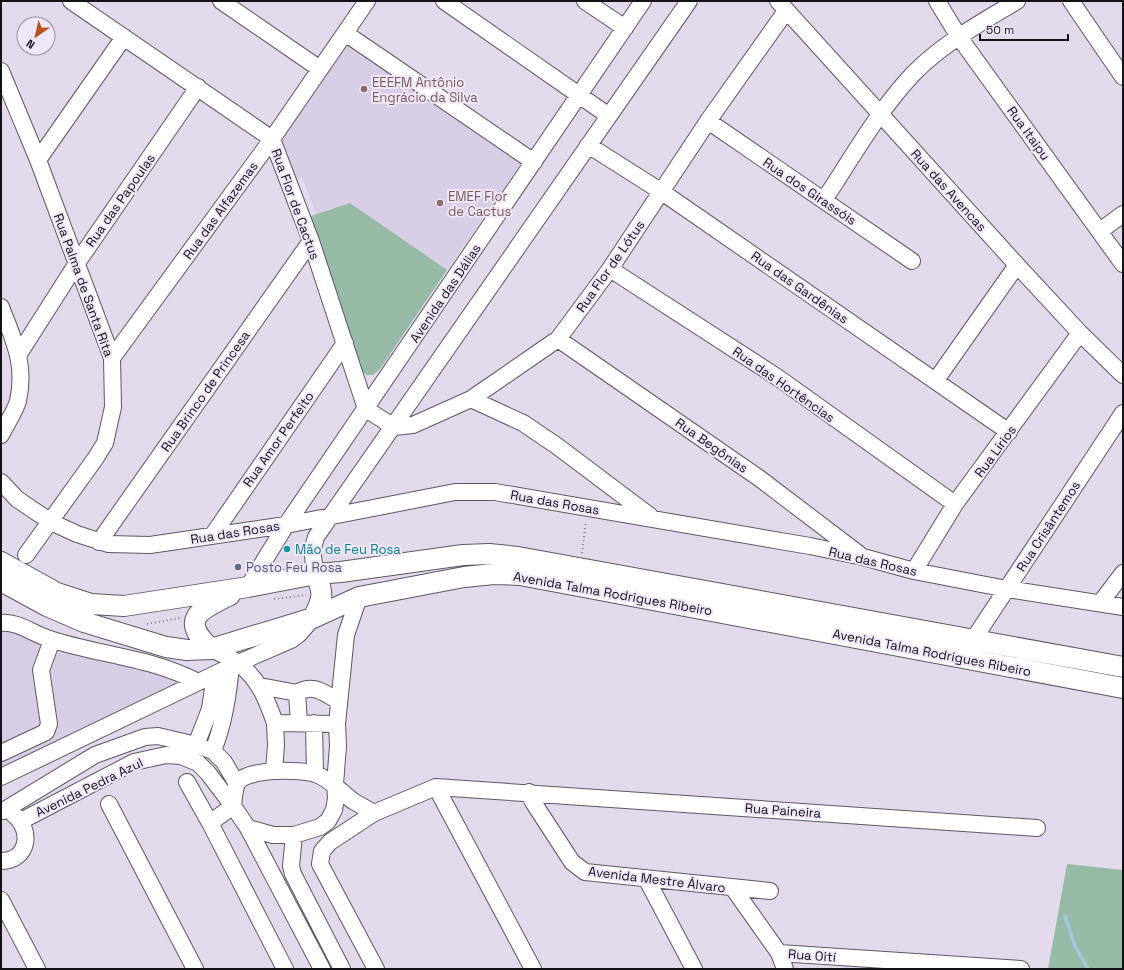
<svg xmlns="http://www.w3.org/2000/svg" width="1124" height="970" viewBox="0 0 1124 970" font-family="'Space Grotesk',sans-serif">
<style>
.built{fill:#d7cde4}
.green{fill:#96baa6}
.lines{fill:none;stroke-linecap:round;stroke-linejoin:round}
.stream{stroke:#a3c6de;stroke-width:3.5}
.minor-casing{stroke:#5d5765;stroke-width:18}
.major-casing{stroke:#5d5765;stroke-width:22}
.path{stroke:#847f8b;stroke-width:2;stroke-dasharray:1 3;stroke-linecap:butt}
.minor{stroke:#fff;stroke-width:16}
.major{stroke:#fff;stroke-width:20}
.education-dot{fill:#8d6e63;stroke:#efe7f9;stroke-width:1.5}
.culture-dot{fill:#0f9aa8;stroke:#efe7f9;stroke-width:1.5}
.service-dot{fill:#5c6f8a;stroke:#efe7f9;stroke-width:1.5}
.labels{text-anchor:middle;stroke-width:4;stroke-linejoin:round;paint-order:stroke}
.education-label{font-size:13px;fill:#785e54;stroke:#efe7f9;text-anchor:start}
.street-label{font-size:13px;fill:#141117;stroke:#efe7f9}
.culture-label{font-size:13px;fill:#0d838f;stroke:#efe7f9;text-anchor:start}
.service-label{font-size:13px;fill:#4e5e75;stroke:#efe7f9;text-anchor:start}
</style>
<rect width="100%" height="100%" fill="#e2daeb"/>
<path class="built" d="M346,43L521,163L447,270L350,203L316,214L302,177L295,179L280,138Z
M1,613L44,636L189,684L1,774Z"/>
<path class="green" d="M350,203L447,270L380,369L373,375H367L360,370L308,217Z
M1067,864L1123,870V969H1048Z"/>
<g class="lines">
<path class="stream" d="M1065,916L1075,946L1088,969"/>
<defs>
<path id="minor" d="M71,1L272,139L311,241L366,409
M221,1L320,69
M444,1L609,116
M585,1L625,28
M778,1L1017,265L1080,333L1123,375
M937,1L959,37L1123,264
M1071,1L1123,77
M345,33L534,162
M1,71L38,160L112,358L113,407L105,443L95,459L26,555
M708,121L912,261
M588,145L662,192L1009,432
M38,160L124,37
M824,200C852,158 878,111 913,74C942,44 982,22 1017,1
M1100,231L1123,214
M610,269L777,377L955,504
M1,307C14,341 26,364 18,401C15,412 6,424 1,435
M558,339L759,478L859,554
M19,354L77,263L198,87
M112,358L272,139L367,1
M936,380L1017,265
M471,399L523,423L557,446L650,516
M366,409L394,427L413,425L471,399L558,339L610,269L708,121L786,11
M1,482L17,499L51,522L77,534L108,544L150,545L286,525L455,492H495L810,546L863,557L914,571L1007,589L1123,607
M212,536L345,343
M99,542L311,241
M914,571L955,504L1080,333
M316,574C313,560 311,551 316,537L689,1
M248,587L286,525L643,1
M1101,602L1123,573
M1,623C17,621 32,633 47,638C96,655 151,657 198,682
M973,640L1123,413
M211,649C219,653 230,657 238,663C259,679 267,700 275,723L337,724
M260,686L297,693C314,683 323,693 339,701
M297,693L299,723
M314,723L315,774
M196,745L210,709L215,674
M213,751C224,723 228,696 231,666
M1,753L46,732L49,724L41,670L52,640
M274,771L276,745L275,723
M1,777L238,663L291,640L299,634L313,618
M187,782L210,823L285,969
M436,787L533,969
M529,792L533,802L572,862L585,872L770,891
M109,804L195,969
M3,811L95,755L145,737L158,736L196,745L213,751L224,762L237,784
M21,821L134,762L166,755L181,756L198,763L208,773L233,806L210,823
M248,828L273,835H294L320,827L328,821L334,810L336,798L335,784L338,746L337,724L346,635L359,597
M294,835L291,866L293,874L342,969
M1,861C29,861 33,829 13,814
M646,878L694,969
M733,888L779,953L1021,969
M1,900L37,969
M779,953L785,969
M322,969L248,828L233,806C234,799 234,790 237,784C244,768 301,769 316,774C331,780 340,791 353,801C360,805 367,809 374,813
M376,969L320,864L322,851L330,842L374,813L436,787L1037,828"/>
<path id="major" d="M1,562L57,593L91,604L124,606L248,587L316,574L341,572L463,555L489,554L518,557L1123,667
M1,581L47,606L84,622L166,647L187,650L211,649L313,618L359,597L464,577L494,574L520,575L1123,688
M313,618C323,599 324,594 316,574
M211,649C179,619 199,610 230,595"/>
</defs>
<use href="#minor" class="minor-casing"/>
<use href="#major" class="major-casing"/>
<path class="path" d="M582,553L586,521
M274,599L306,595
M147,624L180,618"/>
<use href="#minor" class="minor"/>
<use href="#major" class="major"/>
</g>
<g class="education-dot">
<circle cx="364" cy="89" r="4"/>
<circle cx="440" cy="203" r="4"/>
</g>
<circle class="culture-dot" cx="287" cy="549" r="4"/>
<circle class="service-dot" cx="238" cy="567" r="4"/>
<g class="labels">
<g class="education-label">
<text x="372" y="87">EEEFM Antônio<tspan x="372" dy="15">Engrácio da Silva</tspan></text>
<text x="448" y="201">EMEF Flor<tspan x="448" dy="15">de Cactus</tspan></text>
</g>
<g class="street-label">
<text transform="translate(1029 133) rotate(54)" y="5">Rua Itaipu</text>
<text transform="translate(949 190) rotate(48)" y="5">Rua das Avencas</text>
<text transform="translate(810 191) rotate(34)" y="5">Rua dos Girassóis</text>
<text transform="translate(120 200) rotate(-55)" y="5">Rua das Papoulas</text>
<text transform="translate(296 204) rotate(70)" y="5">Rua Flor de Cactus</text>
<text transform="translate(220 210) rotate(-54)" y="5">Rua das Alfazemas</text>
<text transform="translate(610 266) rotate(-55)" y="5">Rua Flor de Lótus</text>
<text transform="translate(84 285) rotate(70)" y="5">Rua Palma de Santa Rita</text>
<text transform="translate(800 287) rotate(35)" y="5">Rua das Gardênias</text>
<text transform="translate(445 293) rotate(-56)" y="5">Avenida das Dálias</text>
<text transform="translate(784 384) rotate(35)" y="5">Rua das Hortências</text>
<text transform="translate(205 391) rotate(-55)" y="5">Rua Brinco de Princesa</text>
<text transform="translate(278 439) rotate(-55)" y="5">Rua Amor Perfeito</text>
<text transform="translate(712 445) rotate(35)" y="5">Rua Begônias</text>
<text transform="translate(995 451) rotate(-54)" y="5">Rua Lírios</text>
<text transform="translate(555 502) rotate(10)" y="5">Rua das Rosas</text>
<text transform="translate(1048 526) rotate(-57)" y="5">Rua Crisântemos</text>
<text transform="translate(235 532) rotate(-9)" y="5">Rua das Rosas</text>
<text transform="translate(873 561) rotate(13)" y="5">Rua das Rosas</text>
<text transform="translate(613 593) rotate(10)" y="5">Avenida Talma Rodrigues Ribeiro</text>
<text transform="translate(932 652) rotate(11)" y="5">Avenida Talma Rodrigues Ribeiro</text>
<text transform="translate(89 787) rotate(-26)" y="5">Avenida Pedra Azul</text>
<text transform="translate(783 810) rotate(4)" y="5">Rua Paineira</text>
<text transform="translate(657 879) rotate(7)" y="5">Avenida Mestre Álvaro</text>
<text transform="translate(812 955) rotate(4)" y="5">Rua Oití</text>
</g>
<g class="culture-label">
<text x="295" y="554">Mão de Feu Rosa</text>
</g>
<g class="service-label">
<text x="246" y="572">Posto Feu Rosa</text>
</g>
</g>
<rect width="1124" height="970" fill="none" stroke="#141117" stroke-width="4"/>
<g transform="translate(36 36) rotate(214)"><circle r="19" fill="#efe7f9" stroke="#97919f"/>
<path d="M0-3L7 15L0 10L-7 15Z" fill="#b6531b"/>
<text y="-6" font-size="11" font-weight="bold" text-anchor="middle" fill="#141117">N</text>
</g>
<path d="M980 34v6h88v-6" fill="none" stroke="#141117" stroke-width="2"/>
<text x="986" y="34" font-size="12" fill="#141117" stroke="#efe7f9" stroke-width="3" paint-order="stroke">50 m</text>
</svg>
